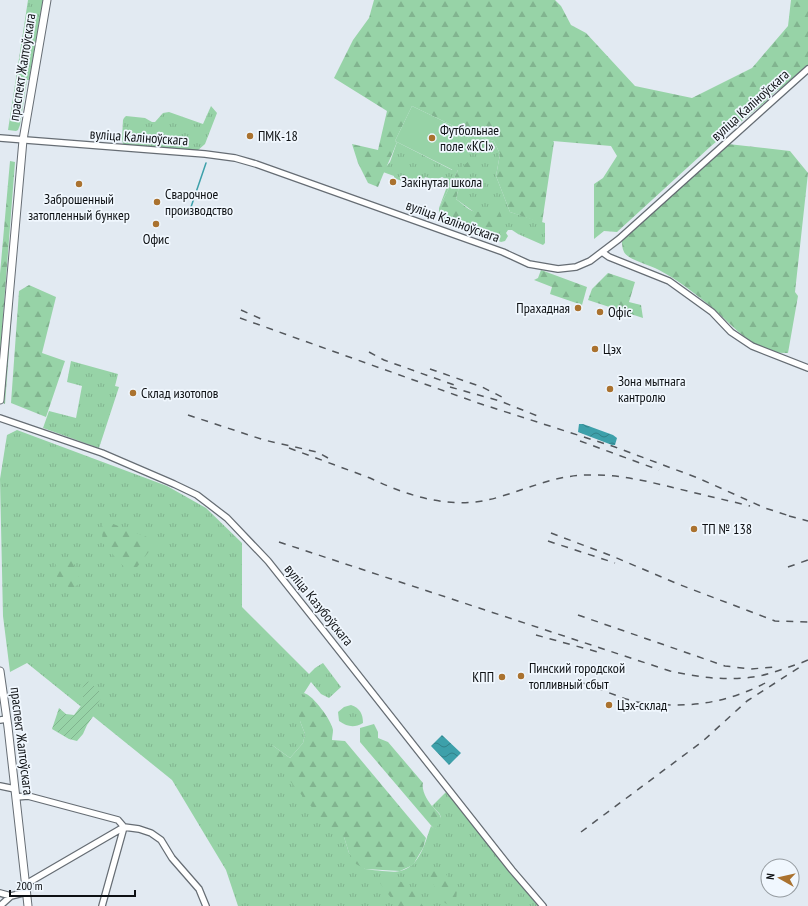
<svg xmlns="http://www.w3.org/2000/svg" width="808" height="906" viewBox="0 0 808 906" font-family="'PT Sans Narrow',sans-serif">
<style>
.grass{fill:url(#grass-tufts)}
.forest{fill:url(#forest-firs)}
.garden{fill:url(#garden-furrows)}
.pitch{fill:#97d3a7}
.water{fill:url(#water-waves)}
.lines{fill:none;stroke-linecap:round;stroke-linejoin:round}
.stream{stroke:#3da0aa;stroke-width:1.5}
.minor-casing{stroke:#666d74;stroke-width:8}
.major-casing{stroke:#666d74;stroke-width:9}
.minor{stroke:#fff;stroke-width:5.5}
.major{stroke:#fff;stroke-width:7}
.rail{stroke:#53575c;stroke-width:1.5;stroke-dasharray:7 7;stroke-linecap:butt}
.poi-dot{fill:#aa722f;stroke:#f0f7fe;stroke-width:1.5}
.labels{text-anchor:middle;stroke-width:3.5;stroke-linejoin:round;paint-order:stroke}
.street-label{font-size:14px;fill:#0d1013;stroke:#f0f7fe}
.poi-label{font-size:14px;fill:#0d1013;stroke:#f0f7fe;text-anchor:start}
</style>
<defs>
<pattern id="grass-tufts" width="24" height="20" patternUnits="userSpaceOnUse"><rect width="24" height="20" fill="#97d3a7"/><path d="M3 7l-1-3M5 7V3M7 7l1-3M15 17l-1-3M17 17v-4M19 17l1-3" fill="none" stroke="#81b48f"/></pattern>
<pattern id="forest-firs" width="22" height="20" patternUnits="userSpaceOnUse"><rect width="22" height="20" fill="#97d3a7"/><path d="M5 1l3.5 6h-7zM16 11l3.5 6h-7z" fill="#81b48f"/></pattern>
<pattern id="garden-furrows" width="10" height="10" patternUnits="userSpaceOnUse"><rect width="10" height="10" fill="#97d3a7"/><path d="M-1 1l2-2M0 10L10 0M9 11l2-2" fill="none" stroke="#81b48f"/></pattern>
<pattern id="water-waves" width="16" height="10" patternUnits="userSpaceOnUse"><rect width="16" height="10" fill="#3da0aa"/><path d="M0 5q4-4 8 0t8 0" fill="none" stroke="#328189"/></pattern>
</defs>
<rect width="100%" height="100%" fill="#e2eaf2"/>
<path class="grass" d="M28,0H43L29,80H27L20,125L18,130L16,131L8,130Z
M211,106L217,113L205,144L197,151L125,146L123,144L122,139L123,120L124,118L126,116L145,118L152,122H155L163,113L169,112L203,124Z
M470,134L494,141L500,154L496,176L510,212L545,223V243L543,245L518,234L512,230H508L506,233L508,236L505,241L501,242L494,239L496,238L478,213L474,212L456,199L459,187L464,181L458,170L439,208L449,181L442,177L436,180L425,177L420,188L394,178V176L383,172L385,168L390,162L397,142L452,170Z
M71,361L118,374L115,386L119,387L99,448L43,428L49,411L76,418L82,386L67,382Z
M17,430L167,486L206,508L242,543V607L309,674L315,668L323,663L341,687L329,698L321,694L311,682L304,693L300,721L305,734L303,743L290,758L272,745L344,837L349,853L365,869C374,870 393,873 400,871C420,867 425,842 431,826L435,829L441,817L439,813L432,806L446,792L538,906H238L226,870L172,780L27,663L10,672L3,616L0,479L7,435Z
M351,705C360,708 363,714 363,723C354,728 348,727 339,721L338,712L344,707Z"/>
<path class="forest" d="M374,0H555L561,6L571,25L586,33L635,86L692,98L752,68L788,26L791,0H808V65L780,89L777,90L764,103L711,146L617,232L604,231L594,239V184L603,178L617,156L611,146L553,141L554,142L542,223L510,212L496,176L500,154L494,141L470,134L412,106L395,141L397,142C391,158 384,171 378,187L368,183L358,163L352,144L378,150L387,111L334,78L353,40L369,18Z
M728,144L790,151L808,173L795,292L798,296L788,353C756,354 736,329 714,309C697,295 678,280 659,270C650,265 628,260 624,252C622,248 622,244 622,240Z
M10,161L15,162L0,356V274Z
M469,161H477L471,173L459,187L456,199C475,214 473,215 495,206C504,214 505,229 496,238L480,237L461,225L449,223L439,219V208L458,170Z
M16,232H18L5,404L3,403Z
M541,270L587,287L582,305L550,294L552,287L534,280L538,278Z
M608,273L635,282L629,302L641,305L643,318L588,300L592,289Z
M29,285L56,297L42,353L65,361L46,417L11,403L19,291Z
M103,520L157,541L131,575L102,542Z
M60,557L71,559L81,582L72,589L62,583L55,574L56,561Z
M304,693C313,695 332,721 333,730C333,733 332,737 332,740L345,741L426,838L423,848L413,865L400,871L365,869L356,864L349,853L344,837L335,835L265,751L272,745L290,758L303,743L305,734L300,721L298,711Z
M374,724L378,732V738L388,742L423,783C421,790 428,802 433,807C436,811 440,813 441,818C441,822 437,826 435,830L360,742V728Z
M436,869L445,873L457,889L456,902L448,905L440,899L429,875Z
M390,877L402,882L413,891L423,906H397L380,883L384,878Z"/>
<path class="garden" d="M86,681L90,682L103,695L97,704L99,708L87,725L83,734L77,741L69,739L52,729L59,708L66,714L74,715L84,702V698L80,693Z"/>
<path class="pitch" d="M412,106L470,134L453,170L395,141Z"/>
<path class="water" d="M579,424H583L613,435L617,438L615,445H612L578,432Z
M442,735L461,753L449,765L431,746Z"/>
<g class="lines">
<path class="stream" d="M195,209L191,207L206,163"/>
<defs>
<path id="minor" d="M0,138L205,154L235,158L256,164L503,252L529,264L558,269L576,267L590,261L619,239L808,69
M602,252L609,257L669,281L712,312L731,332L752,346L808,368
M0,418L102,453L174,484L197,495L227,518L268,561L326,634L512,870L543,906
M0,720L7,719
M0,786L15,789
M16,797L28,796L118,820L124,827
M124,827L139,829L151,833L161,840L172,858L199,889L206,906
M26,884L124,827
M0,893L11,896
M0,906L11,896L27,892
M102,906L124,827"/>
<path id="major" d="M0,400L23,140L47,0
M0,671L8,727L28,906"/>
</defs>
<use href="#minor" class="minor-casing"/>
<use href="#major" class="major-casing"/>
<use href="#minor" class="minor"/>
<use href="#major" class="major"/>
<path class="rail" d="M241,310L266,321
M240,318L478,403L615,447L698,478L765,508L793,517
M369,352L384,360L457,386
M430,369L482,387L504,398
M450,387L500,401L540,417
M188,415L264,440L317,452L328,458
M580,441L659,470
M289,448L370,478C410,497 454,511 499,497C530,488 556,475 589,475C620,474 650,482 679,489C703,495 726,500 750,506
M789,516L808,521
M551,533L612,556L678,584L775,621L808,622
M548,541L615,563
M279,542L670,671C697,677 725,681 753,677C769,675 785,668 801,663L808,660
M788,567L808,560
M578,615L725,666L751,669L774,667
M536,635L598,652
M583,683C600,689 616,696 633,701C640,703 649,703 657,704C697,708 734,700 769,681
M581,832L703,741L747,701L800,667"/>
</g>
<g class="poi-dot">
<circle cx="250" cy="136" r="4"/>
<circle cx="432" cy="138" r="4"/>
<circle cx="393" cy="182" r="4"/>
<circle cx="79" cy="184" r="4"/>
<circle cx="157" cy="202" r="4"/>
<circle cx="156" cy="224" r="4"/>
<circle cx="578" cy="308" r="4"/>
<circle cx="600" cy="312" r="4"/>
<circle cx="595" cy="349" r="4"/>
<circle cx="610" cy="389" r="4"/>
<circle cx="133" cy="393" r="4"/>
<circle cx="694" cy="529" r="4"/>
<circle cx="521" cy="676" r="4"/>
<circle cx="502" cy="677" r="4"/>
<circle cx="609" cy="705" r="4"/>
</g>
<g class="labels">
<g class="street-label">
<text transform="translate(22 67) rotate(-81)" y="5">праспект Жалтоўскага</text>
<text transform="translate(750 105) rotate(-42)" y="5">вуліца Каліноўскага</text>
<text transform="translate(139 137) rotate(4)" y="5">вуліца Каліноўскага</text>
<text transform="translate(453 221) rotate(20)" y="5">вуліца Каліноўскага</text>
<text transform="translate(319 605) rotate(51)" y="5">вуліца Казубоўскага</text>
<text transform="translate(22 741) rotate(83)" y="5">праспект Жалтоўскага</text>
</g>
<g class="poi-label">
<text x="440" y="135">Футбольнае<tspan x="440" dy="16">поле «КСІ»</tspan></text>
<text x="258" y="141">ПМК-18</text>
<text x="401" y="187">Закінутая школа</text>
<text x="165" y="199">Сварочное<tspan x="165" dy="16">производство</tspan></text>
<text x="79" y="204" text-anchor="middle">Заброшенный<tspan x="79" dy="16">затопленный бункер</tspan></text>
<text x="156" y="244" text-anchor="middle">Офис</text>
<text x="570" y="313" text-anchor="end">Прахадная</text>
<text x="608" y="317">Офіс</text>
<text x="603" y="354">Цэх</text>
<text x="618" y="386">Зона мытнага<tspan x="618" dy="16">кантролю</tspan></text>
<text x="141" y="398">Склад изотопов</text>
<text x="702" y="534">ТП № 138</text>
<text x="529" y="673">Пинский городской<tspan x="529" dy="16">топливный сбыт</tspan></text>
<text x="494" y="682" text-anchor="end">КПП</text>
<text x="617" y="710">Цэх-склад</text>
</g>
</g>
<g transform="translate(780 878) rotate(278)"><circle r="19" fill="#f0f7fe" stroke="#959ba0"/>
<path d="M0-3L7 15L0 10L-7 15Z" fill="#aa722f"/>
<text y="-6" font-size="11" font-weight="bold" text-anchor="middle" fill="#0d1013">N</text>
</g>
<path d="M10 890v6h125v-6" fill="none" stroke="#0d1013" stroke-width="2"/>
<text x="16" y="890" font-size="12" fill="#0d1013" stroke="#f0f7fe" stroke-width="3" paint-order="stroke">200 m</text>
</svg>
